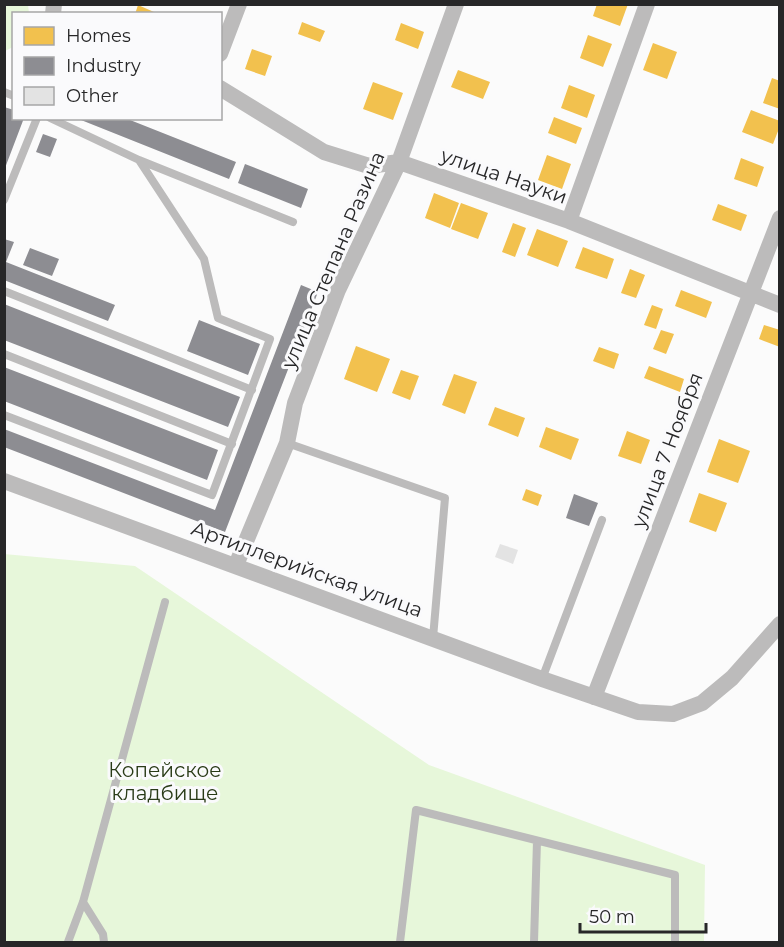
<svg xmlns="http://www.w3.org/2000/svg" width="784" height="947" viewBox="0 0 784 947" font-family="Montserrat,sans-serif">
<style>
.green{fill:#e7f7da}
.homes{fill:#f2c14e}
.industry{fill:#8d8d92}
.building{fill:#e3e3e3}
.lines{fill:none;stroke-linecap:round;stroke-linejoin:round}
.lane{stroke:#bcbbbb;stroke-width:8}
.street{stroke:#bcbbbb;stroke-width:16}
.labels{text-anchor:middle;stroke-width:6;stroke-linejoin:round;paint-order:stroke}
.street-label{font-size:20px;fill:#272728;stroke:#fafafc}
.park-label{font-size:20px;fill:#293b17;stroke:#fafafc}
</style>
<rect width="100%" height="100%" fill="#fbfbfb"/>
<path class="green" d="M4,5H28L29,13L14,14L13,47L5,51Z
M4,554L135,566L429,765L705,865L704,942H5Z"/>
<path class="homes" d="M597,4H628L620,26L593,16Z
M138,5L154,12V14H135Z
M302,22L325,31L320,42L298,34Z
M401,23L424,32L418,49L395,40Z
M588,35L612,44L603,67L580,58Z
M653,43L677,52L667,79L643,70Z
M252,49L272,56L265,76L245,69Z
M458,70L490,82L483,99L451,87Z
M772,78L780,81V109L763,103Z
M373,82L403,93L393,120L363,109Z
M569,85L595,95L587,118L561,108Z
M751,110L780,121V126L773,144L742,132Z
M554,117L582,128L576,144L548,133Z
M547,155L571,164L562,189L538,180Z
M741,158L764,167L757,187L734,179Z
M434,193L459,203L450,228L425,218Z
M461,203L488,213L478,239L451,229Z
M718,204L747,215L741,231L712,220Z
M513,223L526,228L515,257L502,252Z
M537,229L568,241L558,267L527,255Z
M583,247L614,259L607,279L575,268Z
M630,269L645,275L636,298L621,293Z
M681,290L712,302L706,318L675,306Z
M652,305L663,309L656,329L644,325Z
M764,325L780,330V347L759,339Z
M661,330L674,334L666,354L653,349Z
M356,346L390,359L377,392L344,379Z
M599,347L619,354L614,369L593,361Z
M649,366L684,379L680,392L644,378Z
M401,370L419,376L410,400L392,393Z
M454,374L477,382L465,414L442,405Z
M495,407L525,418L518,437L488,425Z
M546,427L579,439L571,460L539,447Z
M627,431L650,440L641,464L618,456Z
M719,439L750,451L738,483L707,472Z
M526,489L542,495L538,506L522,500Z
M699,493L727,503L716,532L689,522Z"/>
<path class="industry" d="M4,107L14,110V118H24L5,168Z
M76,118H125L236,162L229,179Z
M43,134L57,139L50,157L36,152Z
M245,164L308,189L301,208L238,183Z
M4,239L14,242L6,262L115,305L108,321L4,280Z
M30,248L59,259L52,276L23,265Z
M301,285L318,292L225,532L4,447V429L215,510Z
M4,304L240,397L228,427L4,340Z
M199,320L260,344L248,375L187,351Z
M4,367L218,450L207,480L4,401Z
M574,494L598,503L589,526L566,518Z"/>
<path class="building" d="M500,544L518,550L513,564L495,557Z"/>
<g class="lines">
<path class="lane" d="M4,92L14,96
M139,160L293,222
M4,200L37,118
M4,291L252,390
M4,354L232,444
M4,415L212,495L270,339L218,318L204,259L139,160L50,118
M287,443L445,498L433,638
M542,679L602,520
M83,902L103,934L104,942
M68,942L83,902L165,602
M400,942L416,810L675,875V942
M534,942L537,841"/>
<path class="street" d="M53,14L54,4
M220,54L239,4
M220,88L324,152L369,166L399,162L569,221L780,305
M569,221L647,4
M4,481L542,679L638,712L673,714L702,703L732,678L780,624
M236,565L287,443L295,403L338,290L399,162L456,4
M594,697L780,218"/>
</g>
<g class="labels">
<g class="street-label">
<text transform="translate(504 176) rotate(19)" y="7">улица Науки</text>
<text transform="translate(333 260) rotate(-67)" y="7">улица Степана Разина</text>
<text transform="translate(667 450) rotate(-69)" y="7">улица 7 Ноября</text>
<text transform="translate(307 569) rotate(20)" y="7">Артиллерийская улица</text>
</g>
<g class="park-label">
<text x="165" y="777">Копейское<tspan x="165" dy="23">кладбище</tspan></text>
</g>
</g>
<rect width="784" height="947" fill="none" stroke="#272728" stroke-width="12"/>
<rect x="12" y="12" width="210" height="108" fill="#fafafc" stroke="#a6a6a7" stroke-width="1.5"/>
<rect x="24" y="27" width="30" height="18" fill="#f2c14e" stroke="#a6a6a7" stroke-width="1.5"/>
<text x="66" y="42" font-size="18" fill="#272728">Homes</text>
<rect x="24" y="57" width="30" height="18" fill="#8d8d92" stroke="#a6a6a7" stroke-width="1.5"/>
<text x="66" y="72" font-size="18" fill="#272728">Industry</text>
<rect x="24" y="87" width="30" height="18" fill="#e3e3e3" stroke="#a6a6a7" stroke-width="1.5"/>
<text x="66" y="102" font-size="18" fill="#272728">Other</text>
<path d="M580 923v9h126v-9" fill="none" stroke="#272728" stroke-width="3"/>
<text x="589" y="923" font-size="18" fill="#272728" stroke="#fafafc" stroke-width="4.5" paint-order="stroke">50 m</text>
</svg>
